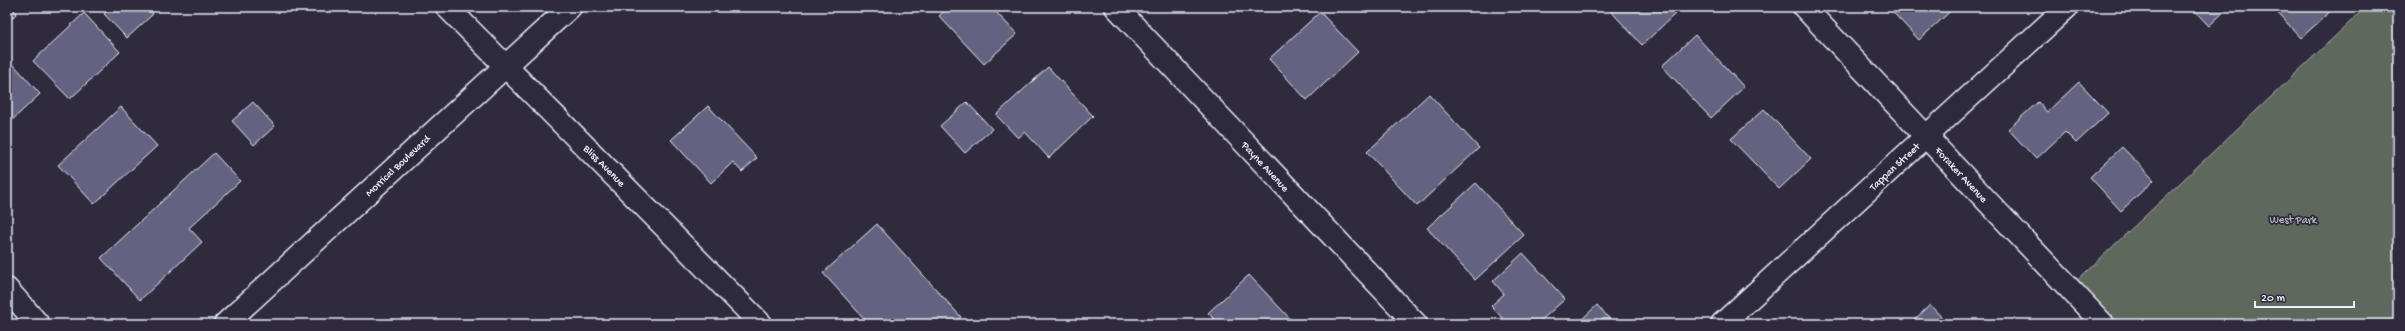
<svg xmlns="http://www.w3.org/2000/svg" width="2405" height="331" viewBox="0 0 2405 331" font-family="'Gochi Hand',sans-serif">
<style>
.green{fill:#5e675b;stroke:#a3acaa}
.building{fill:#646280;stroke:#e8f1f8}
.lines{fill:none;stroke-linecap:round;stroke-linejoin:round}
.street-casing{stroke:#e8f1f8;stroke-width:25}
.street{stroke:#2f2a3d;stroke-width:22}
.labels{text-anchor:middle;stroke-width:3.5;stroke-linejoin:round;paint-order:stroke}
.street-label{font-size:11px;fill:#e8f1f8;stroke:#2f2a3d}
.park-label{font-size:11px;fill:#b1bab9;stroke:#2f2a3d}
</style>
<rect width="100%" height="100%" fill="#2f2a3d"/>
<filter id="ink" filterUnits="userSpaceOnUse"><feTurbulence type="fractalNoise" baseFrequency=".025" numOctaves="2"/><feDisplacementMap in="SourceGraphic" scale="8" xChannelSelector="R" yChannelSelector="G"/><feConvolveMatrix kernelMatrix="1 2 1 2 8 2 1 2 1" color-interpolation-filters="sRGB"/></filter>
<g filter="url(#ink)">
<path class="green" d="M2366,7H2398V324H2103L2069,288Z"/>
<path class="building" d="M7,7H11L17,13L7,23Z
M111,7H147L153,14L127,38L104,14Z
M948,7H991L1017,34L984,64L939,16Z
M1607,7H1670L1676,13L1642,45Z
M1888,7H1955L1919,40Z
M2191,7H2229L2209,26Z
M2276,7H2335L2301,38L2274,9Z
M1320,12L1358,52L1307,100L1269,59Z
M84,13L120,52L70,99L33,61Z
M1695,35L1744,87L1711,118L1662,66Z
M14,65L40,94L7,125V72Z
M1048,67L1093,116L1049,158L1025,132L1018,138L996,115Z
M2079,82L2108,113L2076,143L2065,132L2036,159L2008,129L2038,102L2047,112Z
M1429,94L1479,148L1417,206L1367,152Z
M253,102L275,126L254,145L232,121Z
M967,102L992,129L965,153L940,126Z
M708,106L757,158L742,172L733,162L711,183L671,140Z
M121,107L157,146L94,204L58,165Z
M1764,109L1811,159L1779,189L1731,139Z
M2122,147L2154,180L2121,211L2090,177Z
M214,153L240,181L189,228L202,242L140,300L101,258Z
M1476,183L1524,235L1475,280L1427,228Z
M877,224L961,317L953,324H869L823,273Z
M1523,253L1565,299L1537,324H1508L1491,306L1504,294L1493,281Z
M1249,275L1295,324H1219L1208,313Z
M1597,305L1614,324H1577Z
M1930,305L1948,324H1910Z"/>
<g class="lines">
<defs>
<path id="street" d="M447,7L761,324
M1116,7L1416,324
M1804,7L2103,324
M7,289L38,324
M225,324L570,7
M1722,324L2067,7"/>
</defs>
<use href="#street" class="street-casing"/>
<use href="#street" class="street"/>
</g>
</g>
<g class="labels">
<g class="street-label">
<text transform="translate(397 165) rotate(-43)" y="4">Morrical Boulevard</text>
<text transform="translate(605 165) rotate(45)" y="4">Bliss Avenue</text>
<text transform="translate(1266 166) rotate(47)" y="4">Payne Avenue</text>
<text transform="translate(1894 166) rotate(-43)" y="4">Tappan Street</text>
<text transform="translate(1962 174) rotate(47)" y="4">Foraker Avenue</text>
</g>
<g class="park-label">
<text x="2293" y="223">West Park</text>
</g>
</g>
<rect width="2405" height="331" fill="none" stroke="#2f2a3d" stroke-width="24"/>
<rect x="12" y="12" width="2381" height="307" fill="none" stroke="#e8f1f8" stroke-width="1.5" filter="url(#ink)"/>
<path d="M2255 301v6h99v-6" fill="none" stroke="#e8f1f8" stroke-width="2"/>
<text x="2261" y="301" font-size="12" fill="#e8f1f8" stroke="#2f2a3d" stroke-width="3" paint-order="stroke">20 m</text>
</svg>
